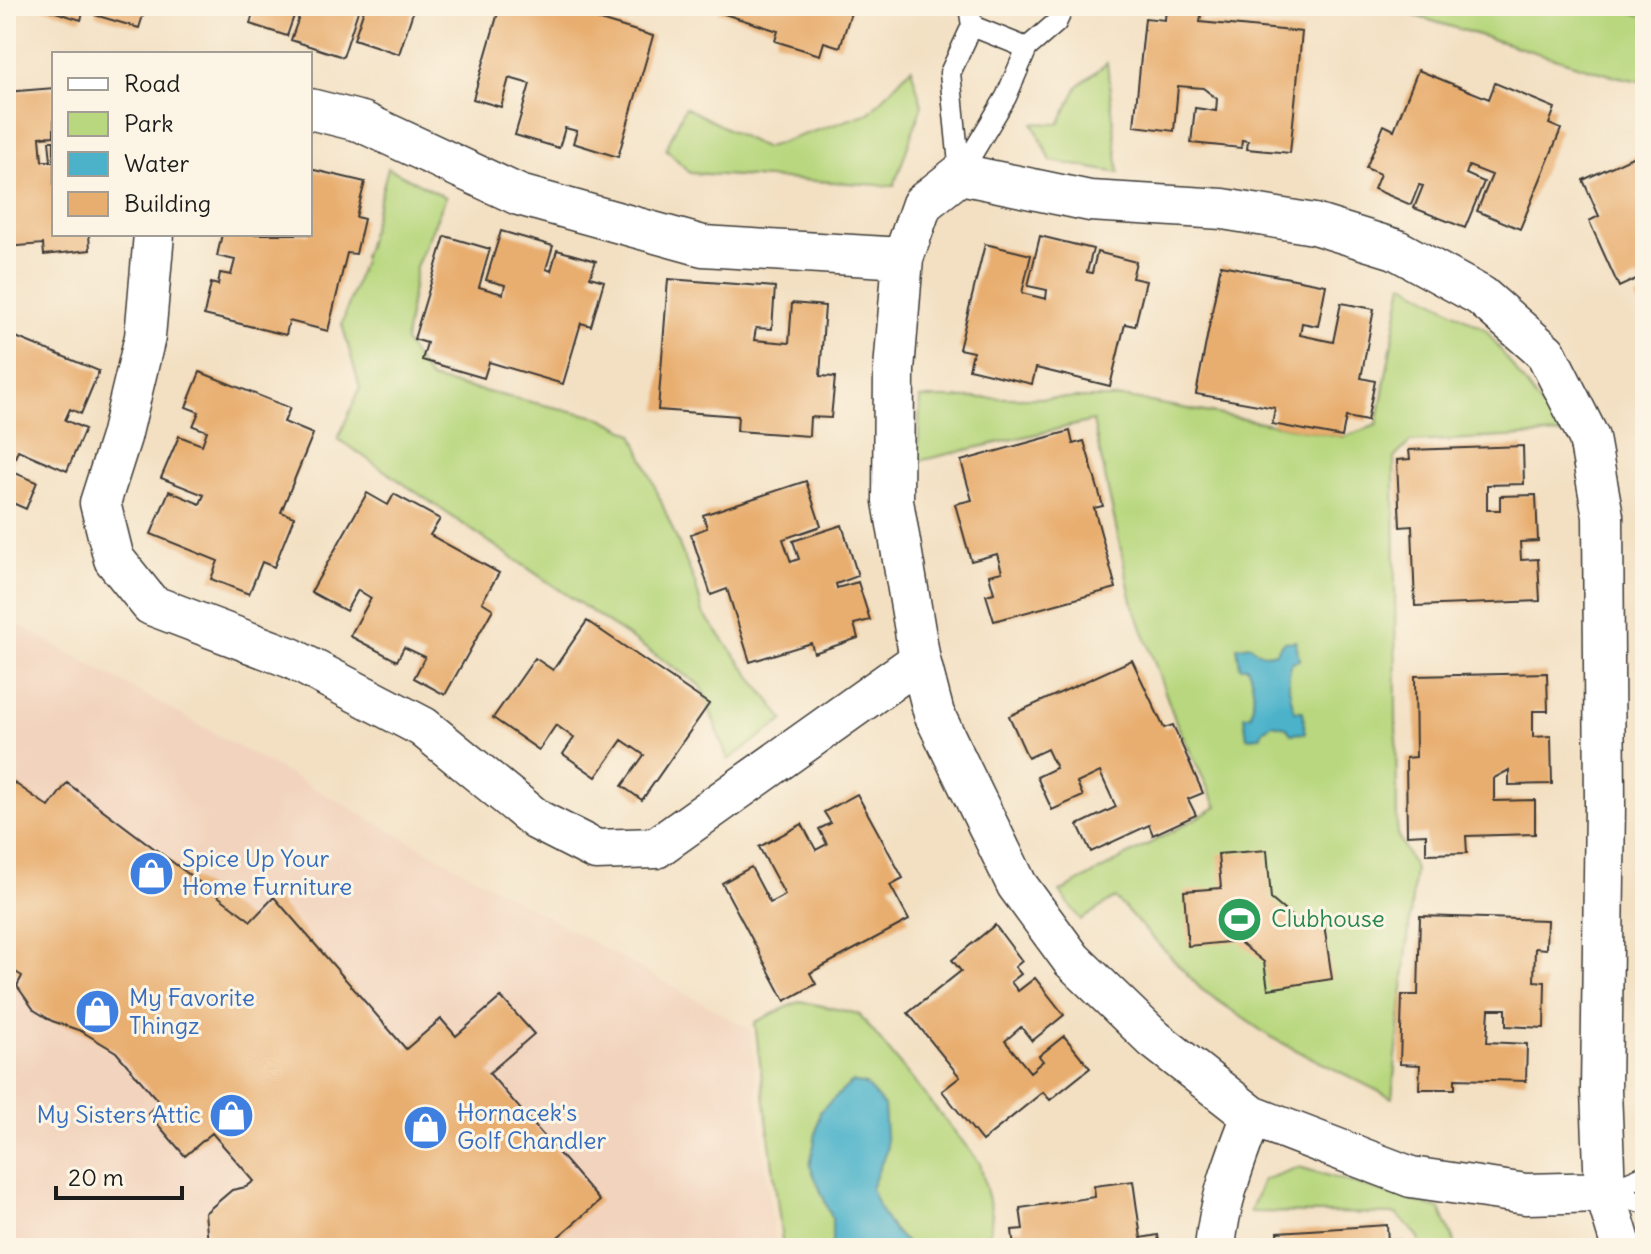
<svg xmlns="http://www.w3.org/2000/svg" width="1651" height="1254" viewBox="0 0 1651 1254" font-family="Delius,sans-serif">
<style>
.built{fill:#f2d4be}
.green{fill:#b8d77e;stroke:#6a7a4d;stroke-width:2}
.water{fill:#4cb2ca;stroke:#346773;stroke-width:2}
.building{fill:#e8ae70}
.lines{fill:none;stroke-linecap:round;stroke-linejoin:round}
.service-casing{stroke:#3c3935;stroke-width:23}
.minor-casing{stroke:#3c3935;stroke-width:43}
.service{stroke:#fff;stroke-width:20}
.minor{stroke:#fff;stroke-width:40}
.labels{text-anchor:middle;stroke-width:6;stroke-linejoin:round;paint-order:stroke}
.shop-label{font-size:24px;fill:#366cbe;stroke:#fcf5e5;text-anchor:start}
.leisure-label{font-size:24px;fill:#27864d;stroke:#fcf5e5;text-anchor:start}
</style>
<rect width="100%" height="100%" fill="#fcf5e5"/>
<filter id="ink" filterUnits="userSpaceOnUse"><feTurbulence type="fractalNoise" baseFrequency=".0125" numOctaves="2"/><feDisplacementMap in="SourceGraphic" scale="16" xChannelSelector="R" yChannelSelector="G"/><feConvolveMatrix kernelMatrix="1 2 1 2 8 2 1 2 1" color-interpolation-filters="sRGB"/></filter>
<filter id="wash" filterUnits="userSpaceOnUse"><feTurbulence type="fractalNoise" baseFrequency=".006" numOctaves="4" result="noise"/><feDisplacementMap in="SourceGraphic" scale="32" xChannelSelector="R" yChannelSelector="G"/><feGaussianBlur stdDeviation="1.8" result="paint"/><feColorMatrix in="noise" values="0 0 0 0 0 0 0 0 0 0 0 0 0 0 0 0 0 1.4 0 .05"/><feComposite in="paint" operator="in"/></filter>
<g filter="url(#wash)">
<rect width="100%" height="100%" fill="#f3e0c3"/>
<path class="built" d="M6,618L750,1029L775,1248H6Z"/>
<path class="green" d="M1383,6H1603L1645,16V82L1610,75Z
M1107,63L1119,173L1051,161L1033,123L1059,124L1078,86Z
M911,68L922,105L894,186L690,173L666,149L685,107L764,148L869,113Z
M388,168L446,197L416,267L405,342L430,379L602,418L633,434L695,583L703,613L784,720L728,760L701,686L338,439L360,388L342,324L362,264Z
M1403,283L1486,330L1562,434L1410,442L1394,458L1397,834L1415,869L1392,1098L1272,1038L1201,989L1115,898L1081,920L1060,892L1217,807L1176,722L1132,601L1093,421L918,461L920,398H1128L1343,437L1377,425Z
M800,1001L859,1014L980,1163L992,1214L988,1248H783L755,1022Z
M1299,1167L1440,1209L1456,1246L1504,1248H1419V1237L1396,1214L1250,1212L1263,1180Z"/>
<path class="water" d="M1296,641L1299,660L1292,662C1286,678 1289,695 1295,711H1303L1305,733L1291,734L1286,727L1273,724L1264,729L1260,737L1247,738L1244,716L1251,715C1255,698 1255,683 1247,667H1240L1237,647L1251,645C1257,655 1266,655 1276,652L1283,642Z
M852,1082L866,1085L884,1106L887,1149L871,1188C880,1212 891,1233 913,1248H832V1218L810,1166L820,1111Z"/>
<g id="blocks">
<path class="building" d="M36,6H85L81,20Z
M98,6H146L139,28L95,15Z
M255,6H352L359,8L343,57L291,40L299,17L294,16L287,36L250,24Z
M365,6H415L399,54L354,39Z
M500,6H579L577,13L653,36L618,157L573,143L577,131L565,128L559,148L515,135L530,84L509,78L501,107L473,99Z
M720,6H844L852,9L840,47L824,42L820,55L775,41L778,31L718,12Z
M1166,6L1202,9L1200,22L1302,32L1290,153L1247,149L1248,141L1242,140L1241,148L1191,143L1195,108L1216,111L1217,99L1203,88L1178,86L1174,131L1134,126L1145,18L1165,20Z
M1418,70L1489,99L1495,83L1555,108L1549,124L1561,129L1520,229L1477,211L1492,175L1469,166L1466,174L1484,182L1465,228L1414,208L1423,186L1419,185L1411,205L1374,189L1380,174L1366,168L1384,125L1394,130Z
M54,88V136L40,137L42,161H51L49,141H54V234H89L90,250L44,255L43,244L6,247V92Z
M1645,151V293L1638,278L1619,287L1589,221L1599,216L1583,180Z
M310,169L365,182L356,217L364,219L356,254L347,253L328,331L289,321L286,335L204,315L211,283L218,285L220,273L231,275L235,260L217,256L222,234H310Z
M501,231L553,246L546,269L551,271L557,250L596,261L590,277L604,281L591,326L581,323L563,384L489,362L484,378L422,360L427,343L414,339L445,236L490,249L479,287L503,294L505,285L486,280Z
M1040,236L1093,249L1087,272L1092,273L1097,252L1136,262L1132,278L1146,281L1135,326L1125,324L1110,386L1036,368L1032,384L969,369L973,352L959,349L985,244L1031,255L1022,293L1046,299L1047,290L1028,286Z
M1221,265L1326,285L1318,326L1302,323L1300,335L1333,342L1341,303L1374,309L1361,378L1375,381L1367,421L1346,417L1342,437L1272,424L1275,408L1196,394Z
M668,279L775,287L772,329L756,328L754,340L789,343L792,303L825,306L820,376L835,377L831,418L810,417L809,436L737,431L738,416L658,410Z
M1645,294V320L1635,298Z
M6,333L99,371L81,414L70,409L65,420L85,429L67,471L18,450L10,471L37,482L26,509L6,500Z
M200,372L290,408L284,422L313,434L281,512L294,517L274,567L262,562L249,594L211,579L218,561L151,534L169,491L200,504L204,495L161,478L179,436L202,445L207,431L193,426L199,412L186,407Z
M1070,431L1073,444L1084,441L1103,506L1094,508L1116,588L994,621L986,595L994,593L989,575L1002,572L997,554L971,561L955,504L972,500L961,461Z
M1523,446L1524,484L1487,485V510H1500V496L1536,495L1538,541L1520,542L1521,560L1538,559L1540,601L1415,606L1412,526L1400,527L1397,460L1410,459L1409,450Z
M806,481L821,526L783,539L791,562L799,559L793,541L842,525L858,576L836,584L837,588L858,582L870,620L854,624L858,638L814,653L811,643L750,662L727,589L711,595L691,534L707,528L703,515Z
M367,493L388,505L394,494L440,519L430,535L499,573L482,602L493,609L445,695L414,678L425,657L404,647L397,661L350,636L371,598L358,590L346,611L311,592Z
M587,621L709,704L642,800L622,786L644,755L622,740L596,777L563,754L574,738L556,725L539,750L493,718L535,658L553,670Z
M1132,660L1164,728L1173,725L1203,793L1188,799L1196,815L1153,835L1149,825L1091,852L1078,825L1116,807L1100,772L1077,783L1083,796L1052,810L1037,777L1056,768L1047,749L1028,758L1009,716Z
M1547,673L1548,711H1533V737L1551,736L1552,784L1509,785V770L1494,778V801L1535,800V834L1466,836L1467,853L1426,854V834L1407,835L1406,758L1416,757L1415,676Z
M6,777L49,807L67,783L251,921L274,897L406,1049L441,1019L456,1036L501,997L534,1034L489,1073L600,1201L545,1248H282L278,1244L273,1248H213L208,1242L205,1213L232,1190L246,1187L254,1181L212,1133L185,1156L148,1113L159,1102L116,1052L81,1031L52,1021L34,1010L17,986L22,976L6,966Z
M857,794L903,878L890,885L909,920L810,973L816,984L785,1001L722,883L751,867L770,903L785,895L759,847L802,824L816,850L827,844L819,829L831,823L824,812Z
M1267,850L1271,899L1297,921L1323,917L1332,979L1268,989L1264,962L1238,941L1188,946L1184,891L1221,888L1218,854Z
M1420,916L1547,920L1546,949L1535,948L1534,981L1545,982L1544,1028L1506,1026V1009H1489L1487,1042L1527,1044L1526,1081L1455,1079V1089H1419L1420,1065L1400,1064L1402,995H1418Z
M995,925L1022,961L1015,967L1021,974L1011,982L1018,991L1035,978L1064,1015L1032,1041L1021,1027L1005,1041L1030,1072L1043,1061L1039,1056L1064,1036L1090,1068L1050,1100L1043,1092L982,1141L942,1091L960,1077L908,1013L961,971L952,960Z
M1133,1181L1141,1238L1158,1235L1160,1248H1014L1012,1230L1023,1229L1020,1208L1095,1197L1094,1186Z
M1387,1225L1388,1242L1406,1241V1248H1279L1278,1232Z"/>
</g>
</g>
<g filter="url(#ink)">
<use href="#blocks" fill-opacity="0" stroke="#3c3935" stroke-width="2"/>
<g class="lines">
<defs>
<path id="service" d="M969,6L972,26L950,73L960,174L1006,97L1027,48L1056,23L1064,6
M972,26L1027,48
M1645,1175L1605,1192L1645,1203"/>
<path id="minor" d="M310,109L362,122L519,195L703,246L903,258
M154,234L145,337L121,437L100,503L114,559L151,605L291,658L423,727L537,820L596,850L656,848L920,660
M1605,1192L1526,1194L1411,1177L1252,1116L1154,1039L1072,960L1017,885L934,714L920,660L893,501L894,370L903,258L922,204L960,174L1090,201L1223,209L1314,224L1395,249L1481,296L1546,353L1589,438L1603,516L1605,805L1601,1090L1605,1192L1622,1248
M1215,1248C1219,1202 1235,1159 1252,1116"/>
</defs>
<use href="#service" class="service-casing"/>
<use href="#minor" class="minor-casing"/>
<use href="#service" class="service"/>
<use href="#minor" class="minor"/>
</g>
</g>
<defs>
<symbol id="shop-disc" viewBox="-11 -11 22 22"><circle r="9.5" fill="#3f7fe0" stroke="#fcf5e5"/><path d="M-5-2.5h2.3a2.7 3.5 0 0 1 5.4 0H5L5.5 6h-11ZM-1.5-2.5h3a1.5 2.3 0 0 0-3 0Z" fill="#fff"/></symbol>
<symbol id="stadium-disc" viewBox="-11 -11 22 22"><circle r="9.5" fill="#2e9e5b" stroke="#fcf5e5"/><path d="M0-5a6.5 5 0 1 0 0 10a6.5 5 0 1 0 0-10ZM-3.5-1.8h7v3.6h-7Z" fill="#fff"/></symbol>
</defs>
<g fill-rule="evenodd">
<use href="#shop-disc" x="126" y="848" width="51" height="51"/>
<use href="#stadium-disc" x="1214" y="894" width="51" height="51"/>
<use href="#shop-disc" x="72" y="986" width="51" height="51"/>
<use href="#shop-disc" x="206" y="1090" width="51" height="51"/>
<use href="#shop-disc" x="400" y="1102" width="51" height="51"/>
</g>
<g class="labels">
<g class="shop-label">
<text x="182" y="867">Spice Up Your<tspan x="182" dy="28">Home Furniture</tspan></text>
<text x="129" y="1006">My Favorite<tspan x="129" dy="28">Thingz</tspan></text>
<text x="457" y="1121">Hornacek's<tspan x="457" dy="28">Golf Chandler</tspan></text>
<text x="201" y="1123" text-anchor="end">My Sisters Attic</text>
</g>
<g class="leisure-label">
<text x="1271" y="927">Clubhouse</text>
</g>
</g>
<rect width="1651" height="1254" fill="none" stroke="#fcf5e5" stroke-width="32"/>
<rect x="52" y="52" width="260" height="184" fill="#fcf5e5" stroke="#a29e95" stroke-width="2"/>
<rect x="68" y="78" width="40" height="12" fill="#ffffff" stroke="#a29e95" stroke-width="2"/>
<text x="124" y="92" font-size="24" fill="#1c1c1c">Road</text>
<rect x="68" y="112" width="40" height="24" fill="#b8d77e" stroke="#a29e95" stroke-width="2"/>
<text x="124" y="132" font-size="24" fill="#1c1c1c">Park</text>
<rect x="68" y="152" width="40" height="24" fill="#4cb2ca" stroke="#a29e95" stroke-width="2"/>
<text x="124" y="172" font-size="24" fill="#1c1c1c">Water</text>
<rect x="68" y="192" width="40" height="24" fill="#e8ae70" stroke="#a29e95" stroke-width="2"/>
<text x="124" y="212" font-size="24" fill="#1c1c1c">Building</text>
<path d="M56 1186v12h126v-12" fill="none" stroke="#1c1c1c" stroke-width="4"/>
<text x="68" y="1186" font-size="24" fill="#1c1c1c" stroke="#fcf5e5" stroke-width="6" paint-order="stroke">20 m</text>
</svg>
